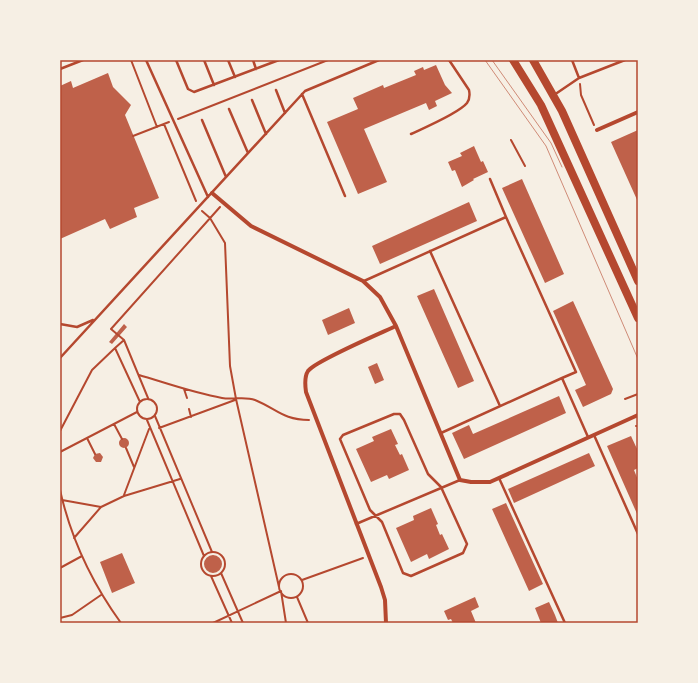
<svg xmlns="http://www.w3.org/2000/svg" width="698" height="683" viewBox="0 0 698 683" font-family="Arial,sans-serif">
<style>
.building{fill:#bf614a}
.lines{fill:none;stroke-linecap:round;stroke-linejoin:round}
.path{stroke:#b5482f;stroke-width:2}
.service{stroke:#b5482f;stroke-width:2.5}
.minor{stroke:#b5482f;stroke-width:4}
.primary{stroke:#b5482f;stroke-width:8}
.tram{stroke:#cf8b77;stroke-width:1}
.neatline{fill:none;stroke:#b5482f;stroke-width:1.5}
</style>
<rect width="100%" height="100%" fill="#f6efe4"/>
<path class="building" d="M436,65L445,85L452,93L435,101L437,106L429,110L426,103L364,129L387,182L358,194L327,122L358,109L353,98L383,85L384,88L416,75L414,71L423,67L424,70Z
M108,73L113,87L131,105L125,115L159,198L134,208L137,217L110,229L105,219L60,239V86L71,81L73,88Z
M638,130L637,155L638,202L611,142Z
M474,146L481,162L483,161L488,172L473,179L474,180L462,187L455,170L452,171L448,162L462,156L460,153Z
M522,179L564,274L545,283L502,188Z
M469,202L477,221L380,264L372,246Z
M434,289L474,381L458,388L417,296Z
M573,301L613,389L611,394L583,407L575,390L586,385L553,311Z
M349,308L355,323L328,335L322,320Z
M124,324L127,327L112,344L109,342Z
M377,363L384,380L375,384L368,367Z
M559,396L566,413L464,459L452,433L469,425L473,434Z
M391,429L398,444L395,445L400,455L402,454L409,470L389,479L387,475L371,482L356,449L374,441L372,437Z
M631,436L638,451V468L634,470L638,480V516L607,446Z
M119 443a5 5 0 1 1 10 0a5 5 0 1 1-10 0Z
M100,453L103,457L101,462H96L93,458L95,454Z
M589,453L595,466L514,503L508,489Z
M506,503L543,584L529,591L492,509Z
M431,508L438,524L436,525L440,535L442,534L449,549L429,559L427,554L411,562L396,528L414,520L413,516Z
M122,553L135,583L112,593L100,562Z
M204 564a9 9 0 1 1 18 0a9 9 0 1 1-18 0Z
M475,597L479,607L471,611L476,623H453L451,619L448,620L444,611Z
M549,602L555,615L558,623H541L535,608Z"/>
<g class="lines">
<path class="path" d="M131,60L157,127
M580,84L581,95L594,125
M178,119L328,60
M164,124L196,201
M133,136L169,122
M511,140L525,166
M202,211L210,218L225,243L230,366L236,399L279,587
M124,340L115,348L140,402
M139,375C166,383 194,393 222,398C233,400 245,396 255,400C277,409 283,420 309,420
M184,389L187,398
M148,398L124,340L111,329L220,207
M137 409a10 10 0 1 1 20 0a10 10 0 1 1-20 0Z
M625,399L638,394
M189,409L191,417
M155,416L212,552
M147,420L204,556
M114,424L122,439
M636,426H638
M159,428L235,400
M60,431L92,370L115,348
M87,438L95,454
M126,448L134,467
M60,452L137,412
M60,490C71,539 92,583 121,623
M124,495L149,429
M62,500L101,507
M74,538L101,507L124,496L180,479
M201 564a12 12 0 1 1 24 0a12 12 0 1 1-24 0Z
M60,568L82,556
M221,573L243,623
M279 586a12 12 0 1 1 24 0a12 12 0 1 1-24 0Z
M211,576L232,623
M302,580L363,558
M297,597L308,623
M60,618L72,615L101,595
M213,623L281,591L286,623"/>
<path class="service" d="M146,60L208,197
M176,60L188,89L194,92L279,60
M204,60L214,85
M228,60L235,77
M253,60L256,69
M572,60L579,78
M60,69L83,60
M276,90L285,113
M302,94L345,196
M554,95L579,78L625,60
M252,100L266,134
M229,109L248,153
M202,120L226,177
M411,134C424,128 459,113 467,103C470,99 470,95 469,90L449,60
M490,179L506,217
M430,251L500,406
M364,281L506,217L576,372L562,378L588,437
M60,324L77,327L93,320
M60,358L305,91L379,60
M394,414H400L404,420L428,474L441,487L467,544L463,553L411,576L403,573L382,522L370,510L340,439L343,435Z
M441,433L562,378
M594,435L638,534
M499,478L565,623
M356,524L460,480"/>
<path class="minor" d="M597,130L638,112
M212,193L251,226L363,281L380,297L396,326L460,480L471,482H490L638,415
M386,623L385,600L381,587L306,392C305,385 304,377 308,371C315,361 381,333 396,326"/>
<path class="primary" d="M513,60L541,105L638,318
M533,60L562,111L638,281"/>
<path class="tram" d="M485,60L546,146L638,359
M492,60L551,143L562,167"/>
</g>
<rect width="698" height="683" fill="none" stroke="#f6efe4" stroke-width="122"/>
<rect x="61" y="61" width="576" height="561" class="neatline"/>
</svg>
